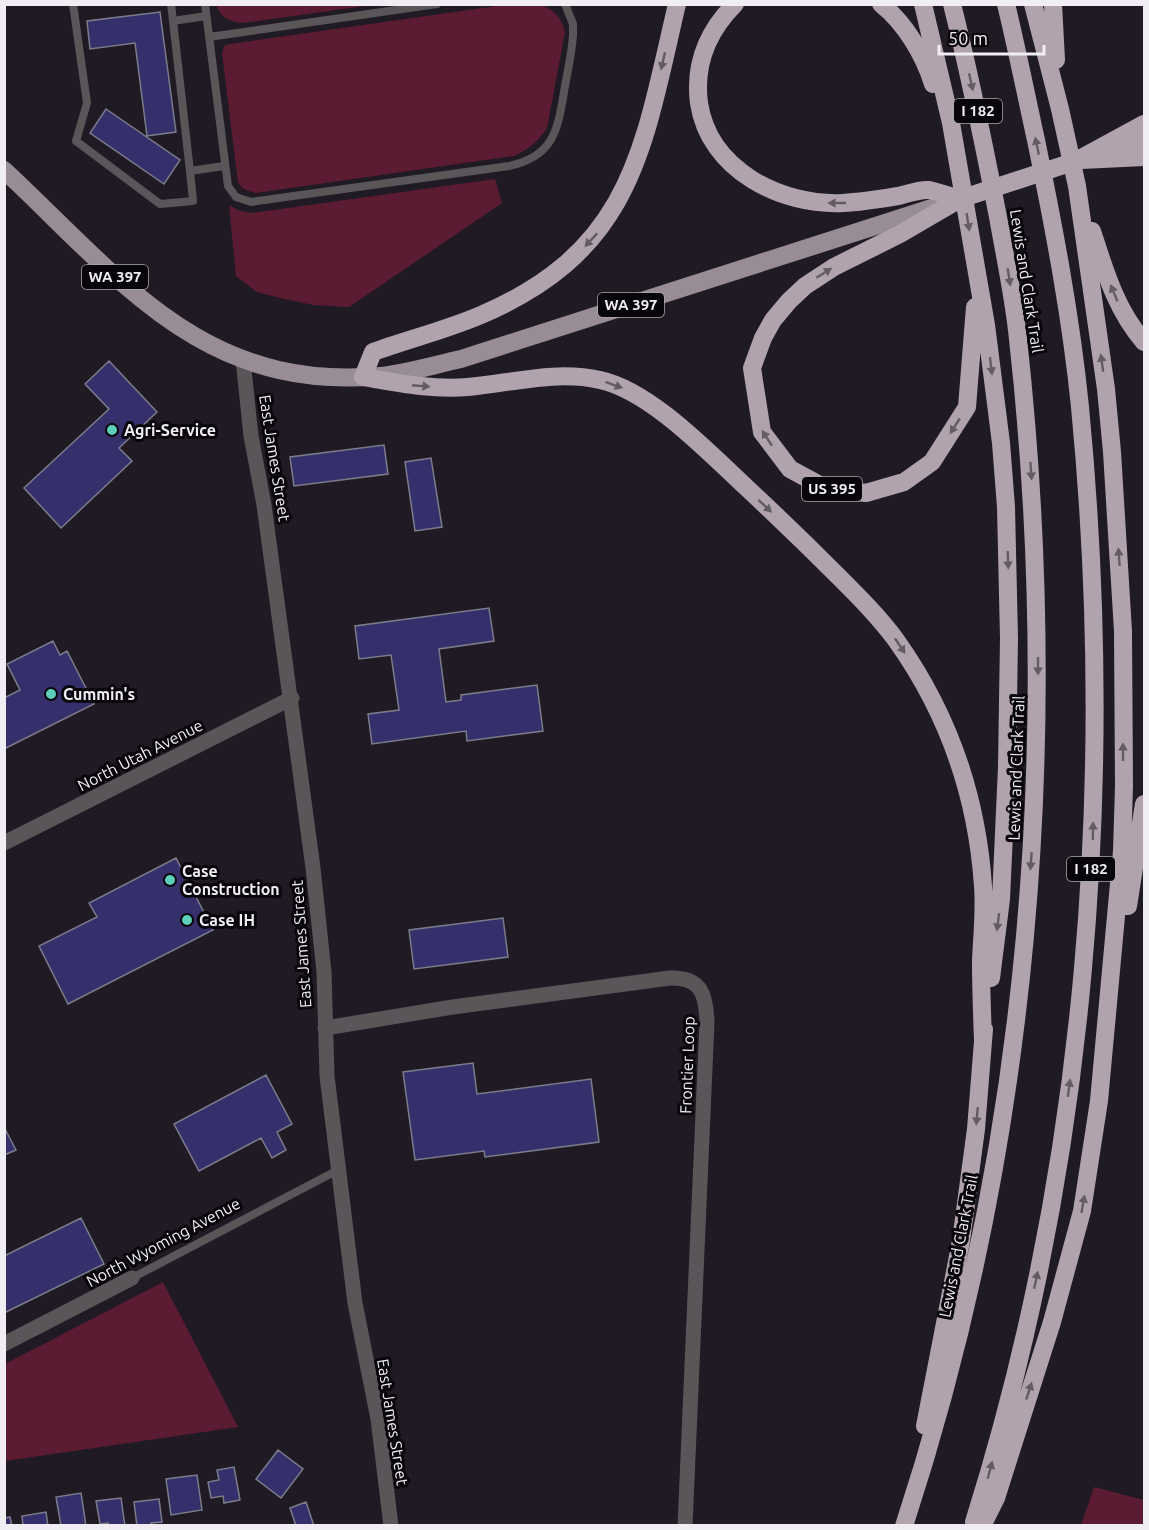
<svg xmlns="http://www.w3.org/2000/svg" width="1149" height="1530" viewBox="0 0 1149 1530" font-family="Ubuntu,sans-serif">
<style>
.green{fill:#5b1b33}
.building{fill:#35306c;stroke:#7c7d8a;stroke-width:1.5}
.lines{fill:none;stroke-linecap:round;stroke-linejoin:round}
.lane{stroke:#5a5559;stroke-width:8}
.street{stroke:#5a5559;stroke-width:15}
.primary{stroke:#988d95;stroke-width:18}
.highway{stroke:#b0a3ad;stroke-width:18}
.highway-bridge{stroke:#b0a3ad;stroke-width:18}
.oneway{fill:#645c64}
.poi-dot{fill:#5cceba;stroke:#08060a;stroke-width:2}
.labels{text-anchor:middle;stroke-width:6;stroke-linejoin:round;paint-order:stroke}
.shield{fill:#08060a;stroke:#aba8ae;stroke-width:1.5}
.shield-label{font-size:15px;font-weight:bold;fill:#f1edf4}
.street-label{font-size:16px;fill:#f1edf4;stroke:#08060a}
.poi-label{font-size:16px;font-weight:bold;fill:#f1edf4;stroke:#08060a;text-anchor:start}
</style>
<rect width="100%" height="100%" fill="#201a24"/>
<path class="green" d="M216,5V4L372,5L243,23C229,22 221,18 216,5Z
M504,5C532,4 557,0 565,32L547,128C538,142 529,149 514,156L256,193C248,191 243,190 238,183L222,53L224,46L230,44Z
M495,179L502,203L349,307L313,305L280,298L257,292L236,276L229,205L240,211L253,213Z
M163,1282L238,1427L5,1461V1364Z
M1094,1487L1144,1500V1525H1081Z"/>
<path class="building" d="M160,12L176,132L147,136L135,43L90,49L87,21Z
M106,109L180,160L164,184L90,133Z
M109,361L157,412L119,448L132,461L61,528L24,488L109,409L85,384Z
M384,445L388,474L294,486L290,457Z
M431,458L442,527L415,531L405,462Z
M489,608L494,641L439,649L446,702L461,700V695L537,685L543,731L467,741L466,731L372,744L368,714L399,710L391,655L359,659L355,626Z
M53,641L60,655L67,651L94,704L4,749V698L20,690L7,664Z
M176,858L213,930L68,1004L39,946L97,917L89,903Z
M503,918L508,957L414,969L409,930Z
M473,1063L477,1094L591,1079L599,1142L485,1157L484,1151L415,1160L403,1072Z
M266,1075L292,1124L277,1132L286,1150L272,1158L261,1138L199,1171L174,1124Z
M4,1127L16,1150L4,1155Z
M81,1218L104,1264L4,1313V1256Z
M278,1450L303,1469L281,1498L256,1479Z
M234,1467L240,1500L224,1503L223,1496L211,1498L208,1482L219,1480L217,1470Z
M197,1475L202,1510L171,1515L166,1479Z
M81,1493L86,1526H61L56,1497Z
M121,1498L125,1526H109L108,1523L100,1524L96,1501Z
M159,1499L162,1522L151,1523V1526H137L134,1502Z
M306,1502L314,1526H296L290,1508Z
M46,1512L48,1526H23L22,1516Z
M10,1517L12,1526H4V1518Z"/>
<g class="lines">
<path class="lane" d="M73,4L87,103L76,141L160,204L193,201L190,171
M171,4L173,21
M205,4L228,186L236,197L251,202L509,166C556,156 558,127 565,86C568,69 572,52 573,35V24L565,4
M206,16L173,21L190,171L224,166
M209,37L437,4
M132,1278L338,1170"/>
<path class="street" d="M243,360L251,436L264,505L313,868L324,972L327,1076L355,1303L378,1419L391,1526
M4,843L292,698
M325,1028L453,1007L670,978C701,977 706,994 707,1022L685,1526
M4,1344L132,1278"/>
<path class="primary" d="M4,170C121,279 202,392 381,376C408,373 434,365 461,359L944,204"/>
<path class="highway" d="M677,4C643,149 633,250 481,315C446,330 409,339 373,352L363,377C398,383 432,390 468,387C512,383 556,370 600,380C651,391 710,454 748,489C779,518 809,547 839,577C859,597 879,617 896,640C948,713 977,797 983,886C985,911 982,936 981,961C981,987 982,1014 983,1040
M735,4C708,31 694,64 699,103C709,170 781,206 843,203C862,202 880,199 898,196C907,194 920,189 929,190C939,192 950,196 960,199
M881,4C905,23 924,55 933,84
M923,4L951,123L986,325L1001,443L1006,507L1009,638L1007,767L1001,899L991,978
M1053,4L1056,60
M1118,147L1144,139
M1081,160L1144,157
M1076,161L1144,124
M960,199L900,234L834,267L805,286L789,301L773,320L763,338L752,368L762,432L790,469L827,489L866,493L904,482L932,462L967,407L975,307
M1092,231C1105,271 1116,310 1144,342
M1128,906L1144,804
M925,1426L961,1241L976,1129L984,1029
M974,1522C1087,1163 1116,780 1080,407C1071,317 1054,228 1036,140C1026,95 1017,49 1006,4
M904,1526C1030,1143 1062,738 1018,339C1014,298 1005,257 998,217C984,145 970,75 952,4
M982,1526L996,1498L1052,1322L1082,1211L1099,1101L1122,851L1124,786L1123,631L1112,452L1106,389L1077,186L1060,109L1033,4"/>
<path class="highway-bridge" d="M960,199L1076,161"/>
</g>
<defs><path id="oneway-solid" d="M-6-.8H1V-3.2L6.5 0L1 3.2V.8H-6Z" transform="scale(1.5)"/></defs>
<g class="oneway">
<use href="#oneway-solid" transform="translate(663 61) rotate(103)"/>
<use href="#oneway-solid" transform="translate(971 82) rotate(77)"/>
<use href="#oneway-solid" transform="translate(1037 146) rotate(-102)"/>
<use href="#oneway-solid" transform="translate(837 203) rotate(180)"/>
<use href="#oneway-solid" transform="translate(968 222) rotate(81)"/>
<use href="#oneway-solid" transform="translate(591 240) rotate(133)"/>
<use href="#oneway-solid" transform="translate(824 273) rotate(-32)"/>
<use href="#oneway-solid" transform="translate(1009 277) rotate(81)"/>
<use href="#oneway-solid" transform="translate(1114 293) rotate(-113)"/>
<use href="#oneway-solid" transform="translate(1102 363) rotate(-98)"/>
<use href="#oneway-solid" transform="translate(991 366) rotate(83)"/>
<use href="#oneway-solid" transform="translate(614 385) rotate(20)"/>
<use href="#oneway-solid" transform="translate(421 386) rotate(5)"/>
<use href="#oneway-solid" transform="translate(955 426) rotate(123)"/>
<use href="#oneway-solid" transform="translate(767 438) rotate(-123)"/>
<use href="#oneway-solid" transform="translate(1031 471) rotate(86)"/>
<use href="#oneway-solid" transform="translate(765 506) rotate(43)"/>
<use href="#oneway-solid" transform="translate(1119 557) rotate(-94)"/>
<use href="#oneway-solid" transform="translate(1008 560) rotate(88)"/>
<use href="#oneway-solid" transform="translate(900 646) rotate(56)"/>
<use href="#oneway-solid" transform="translate(1038 666) rotate(90)"/>
<use href="#oneway-solid" transform="translate(1123 752) rotate(-90)"/>
<use href="#oneway-solid" transform="translate(1093 831) rotate(-89)"/>
<use href="#oneway-solid" transform="translate(1031 861) rotate(94)"/>
<use href="#oneway-solid" transform="translate(998 922) rotate(97)"/>
<use href="#oneway-solid" transform="translate(1069 1088) rotate(-82)"/>
<use href="#oneway-solid" transform="translate(977 1116) rotate(95)"/>
<use href="#oneway-solid" transform="translate(1083 1204) rotate(-80)"/>
<use href="#oneway-solid" transform="translate(1036 1280) rotate(-78)"/>
<use href="#oneway-solid" transform="translate(1029 1391) rotate(-72)"/>
<use href="#oneway-solid" transform="translate(990 1470) rotate(-75)"/>
</g>
<g class="poi-dot">
<circle cx="112" cy="430" r="6"/>
<circle cx="51" cy="694" r="6"/>
<circle cx="170" cy="880" r="6"/>
<circle cx="187" cy="920" r="6"/>
</g>
<g class="labels">
<g class="shield">
<rect x="954" y="99" width="48" height="24" rx="4.5"/>
<rect x="82" y="265" width="66" height="24" rx="4.5"/>
<rect x="598" y="293" width="66" height="24" rx="4.5"/>
<rect x="802" y="477" width="60" height="24" rx="4.5"/>
<rect x="1067" y="857" width="48" height="24" rx="4.5"/>
</g>
<g class="shield-label">
<text x="978" y="116">I 182</text>
<text x="115" y="282">WA 397</text>
<text x="631" y="310">WA 397</text>
<text x="832" y="494">US 395</text>
<text x="1091" y="874">I 182</text>
</g>
<g class="street-label">
<text transform="translate(1027 281) rotate(81)" y="6">Lewis and Clark Trail</text>
<text transform="translate(275 458) rotate(81)" y="6">East James Street</text>
<text transform="translate(140 755) rotate(-27)" y="6">North Utah Avenue</text>
<text transform="translate(1016 768) rotate(-88)" y="6">Lewis and Clark Trail</text>
<text transform="translate(301 944) rotate(-94)" y="6">East James Street</text>
<text transform="translate(687 1065) rotate(-88)" y="6">Frontier Loop</text>
<text transform="translate(163 1242) rotate(-28)" y="6">North Wyoming Avenue</text>
<text transform="translate(958 1246) rotate(-79)" y="6">Lewis and Clark Trail</text>
<text transform="translate(393 1422) rotate(81)" y="6">East James Street</text>
</g>
<g class="poi-label">
<text x="124" y="436">Agri-Service</text>
<text x="63" y="700">Cummin's</text>
<text x="182" y="877">Case<tspan x="182" dy="18">Construction</tspan></text>
<text x="199" y="926">Case IH</text>
</g>
</g>
<rect width="1149" height="1530" fill="none" stroke="#f1edf4" stroke-width="12"/>
<path d="M939 45v9h105v-9" fill="none" stroke="#f1edf4" stroke-width="3"/>
<text x="948" y="45" font-size="18" fill="#f1edf4" stroke="#08060a" stroke-width="4.5" paint-order="stroke">50 m</text>
</svg>
